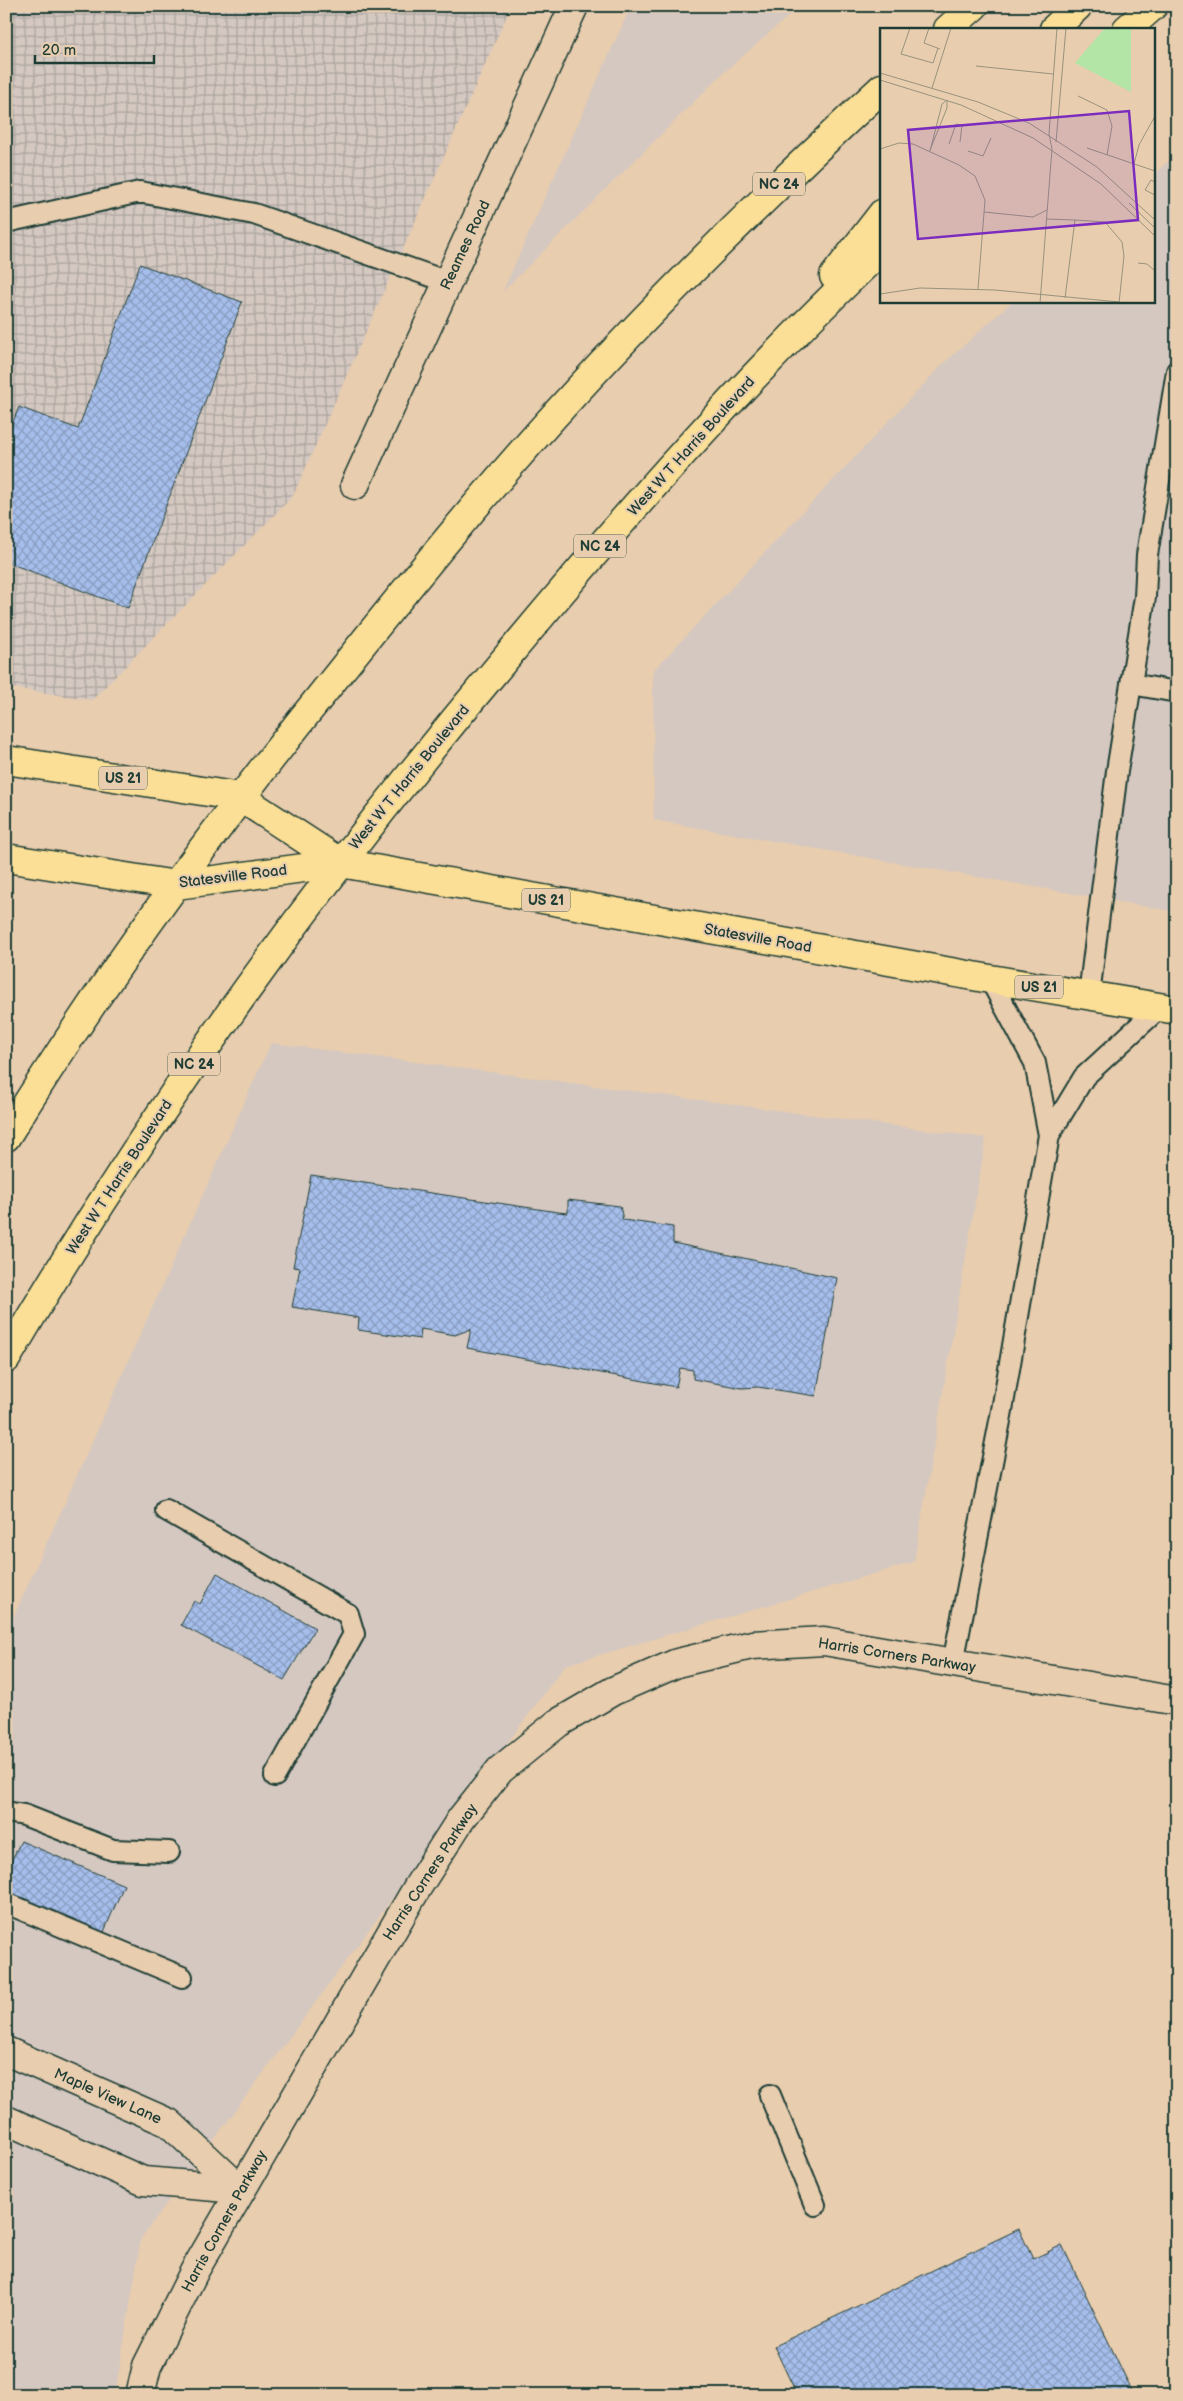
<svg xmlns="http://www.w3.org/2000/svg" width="1183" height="2401" viewBox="0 0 1183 2401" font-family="'Balsamiq Sans',sans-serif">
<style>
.built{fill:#d4c8c1}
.industrial{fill:url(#industrial-grid)}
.building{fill:url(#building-cross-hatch);stroke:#1f3d34}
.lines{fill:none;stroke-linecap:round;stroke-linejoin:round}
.lane-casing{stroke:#1f3d34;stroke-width:24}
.street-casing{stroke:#1f3d34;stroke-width:31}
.primary-casing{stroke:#1f3d34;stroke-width:31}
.lane{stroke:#e8cdaf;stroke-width:20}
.street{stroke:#e8cdaf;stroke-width:28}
.primary{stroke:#fbdf96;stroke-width:28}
.labels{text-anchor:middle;stroke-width:4;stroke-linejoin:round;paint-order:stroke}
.shield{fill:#e8cdaf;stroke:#5b6859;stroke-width:1}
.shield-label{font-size:14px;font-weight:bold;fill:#1f3d34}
.street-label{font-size:15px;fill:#1f3d34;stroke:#e8cdaf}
.inset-road{fill:none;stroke:#98937e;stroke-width:1}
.view{fill:#7b2cbf;fill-opacity:0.15;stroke:#7b2cbf;stroke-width:2.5}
.inset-edge{fill:none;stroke:#1f3d34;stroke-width:2.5}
</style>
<defs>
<pattern id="industrial-grid" width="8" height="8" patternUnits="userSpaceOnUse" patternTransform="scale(1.25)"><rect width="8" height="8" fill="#d4c8c1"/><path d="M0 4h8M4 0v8" fill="none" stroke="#aba49e"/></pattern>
<pattern id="building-cross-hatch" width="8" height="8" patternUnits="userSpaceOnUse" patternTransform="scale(1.25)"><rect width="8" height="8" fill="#a6beeb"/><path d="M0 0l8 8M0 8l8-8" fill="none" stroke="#879cbf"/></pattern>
</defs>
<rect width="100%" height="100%" fill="#e8cdaf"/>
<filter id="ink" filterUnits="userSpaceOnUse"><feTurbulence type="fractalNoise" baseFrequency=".02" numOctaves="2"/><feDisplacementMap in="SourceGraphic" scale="10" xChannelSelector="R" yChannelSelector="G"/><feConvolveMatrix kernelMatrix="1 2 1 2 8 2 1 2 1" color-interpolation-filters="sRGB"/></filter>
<g filter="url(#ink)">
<path class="built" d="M631,6H800L722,74L503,291Z
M1177,154V912L654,820L653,671L940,367L1013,301H1154V174Z
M271,1043L986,1138L914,1562L565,1665L141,2238L115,2395H6V1634Z"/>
<path class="industrial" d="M6,6H511L293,496L92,700L6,687Z"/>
<path class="building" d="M140,264L242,302L128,608L6,562V439L19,407L78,429Z
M311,1175L558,1212L568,1213V1200L620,1206L623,1220L673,1227V1243L837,1278L816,1396L758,1387L742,1388L693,1379V1370L680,1368L676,1387L467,1348L471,1329L455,1335L421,1329L420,1339L358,1330L359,1318L292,1307L300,1268L293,1267Z
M217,1573L315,1628L284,1680L181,1625L194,1601L200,1604Z
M21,1841L124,1885L103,1934L6,1893V1872Z
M1019,2229L1033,2259L1062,2245L1134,2395H797L774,2346Z"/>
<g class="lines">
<defs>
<path id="lane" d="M6,222L140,192L254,214L448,282
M1131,684L1145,597L1147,555L1177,371
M1089,995L1117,771L1131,684L1177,692
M1049,1135L1084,1077L1160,1007
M166,1510L348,1614L354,1634L275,1776
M953,1663L1001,1416L1049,1135L1035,1063L990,979
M6,1812L24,1815L113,1850L169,1852
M6,1903L182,1977
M770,2095L815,2205"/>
<path id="street" d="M355,485L574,6
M6,2051L169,2123L240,2189
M6,2120L143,2181L240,2189
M140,2395L147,2366L195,2270L417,1888L461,1819L500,1770L558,1723L613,1691L677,1663L752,1645L824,1641L1177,1701"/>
<path id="primary" d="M948,29L974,6
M1054,29L1078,6
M1127,29L1153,6
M834,276L882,214
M6,760L240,797L341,863
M6,858L176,885L341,863L990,979L1177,1010
M6,1137C106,975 219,821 339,673C415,578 492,483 574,394C672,287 776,186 882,88
M6,1359C151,1110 321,878 506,658C624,516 747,376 882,249"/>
</defs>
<use href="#lane" class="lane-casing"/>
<use href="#street" class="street-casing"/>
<use href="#primary" class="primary-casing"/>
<use href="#lane" class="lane"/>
<use href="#street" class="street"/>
<use href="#primary" class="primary"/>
</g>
</g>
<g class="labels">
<g class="shield">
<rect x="753" y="172.5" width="52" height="23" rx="4"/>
<rect x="574" y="534.5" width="52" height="23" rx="4"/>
<rect x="99" y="766.5" width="48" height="23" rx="4"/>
<rect x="522" y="888.5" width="48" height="23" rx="4"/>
<rect x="1015" y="975.5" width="48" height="23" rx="4"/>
<rect x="168" y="1052.5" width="52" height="23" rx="4"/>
</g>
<g class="shield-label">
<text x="779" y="189">NC 24</text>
<text x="600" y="551">NC 24</text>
<text x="123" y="783">US 21</text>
<text x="546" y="905">US 21</text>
<text x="1039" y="992">US 21</text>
<text x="194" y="1069">NC 24</text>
</g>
<g class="street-label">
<text transform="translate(465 245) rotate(-65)" y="5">Reames Road</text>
<text transform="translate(691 446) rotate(-48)" y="5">West W T Harris Boulevard</text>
<text transform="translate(409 777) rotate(-51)" y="5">West W T Harris Boulevard</text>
<text transform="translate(233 876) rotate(-7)" y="5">Statesville Road</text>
<text transform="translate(758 938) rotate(10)" y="5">Statesville Road</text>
<text transform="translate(119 1177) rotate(-57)" y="5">West W T Harris Boulevard</text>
<text transform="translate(897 1655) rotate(9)" y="5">Harris Corners Parkway</text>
<text transform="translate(430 1872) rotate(-57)" y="5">Harris Corners Parkway</text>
<text transform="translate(108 2096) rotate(24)" y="5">Maple View Lane</text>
<text transform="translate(224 2221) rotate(-61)" y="5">Harris Corners Parkway</text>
</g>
</g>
<g transform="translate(880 28)">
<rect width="275" height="275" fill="#e8cdaf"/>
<path d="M225,0H251V64L195,35Z" fill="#b2e5a6"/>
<path class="inset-road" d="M30,0L21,26L53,35L58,20M49,0L44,15L60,21M96,38L173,46M0,45L98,74L149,95L217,139L275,192M0,52L81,77L153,110L221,156L275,208M52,60L71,0M198,68L227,82L232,98L227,127M176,114L186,0M69,116L76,96L82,97L80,114M207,120L275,143M0,121L19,115L33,116L79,137L95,148L105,172L98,261M50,122L67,80V72M50,123L62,76L67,72M88,123L103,128L111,110M254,136L259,117L275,88M275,154L271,152L265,162L275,167M249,175L275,200M104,184L153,189L167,182M166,191L195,192L185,270M195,192L225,194L242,214L244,228L239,275M258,235L267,236L275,243M0,266L40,260L115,262L239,274M160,275L172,121L169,106L177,0"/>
<path class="view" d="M249,83L258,192L38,211L28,102Z"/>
<rect width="275" height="275" class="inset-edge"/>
</g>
<rect width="1183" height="2401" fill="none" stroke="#e8cdaf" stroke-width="25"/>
<rect x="12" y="12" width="1158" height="2376" fill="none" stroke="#1f3d34" stroke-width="2" filter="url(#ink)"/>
<path d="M35 55v8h119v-8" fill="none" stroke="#1f3d34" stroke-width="2.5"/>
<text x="42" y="55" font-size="15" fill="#1f3d34" stroke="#e8cdaf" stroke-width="4" paint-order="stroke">20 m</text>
</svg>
